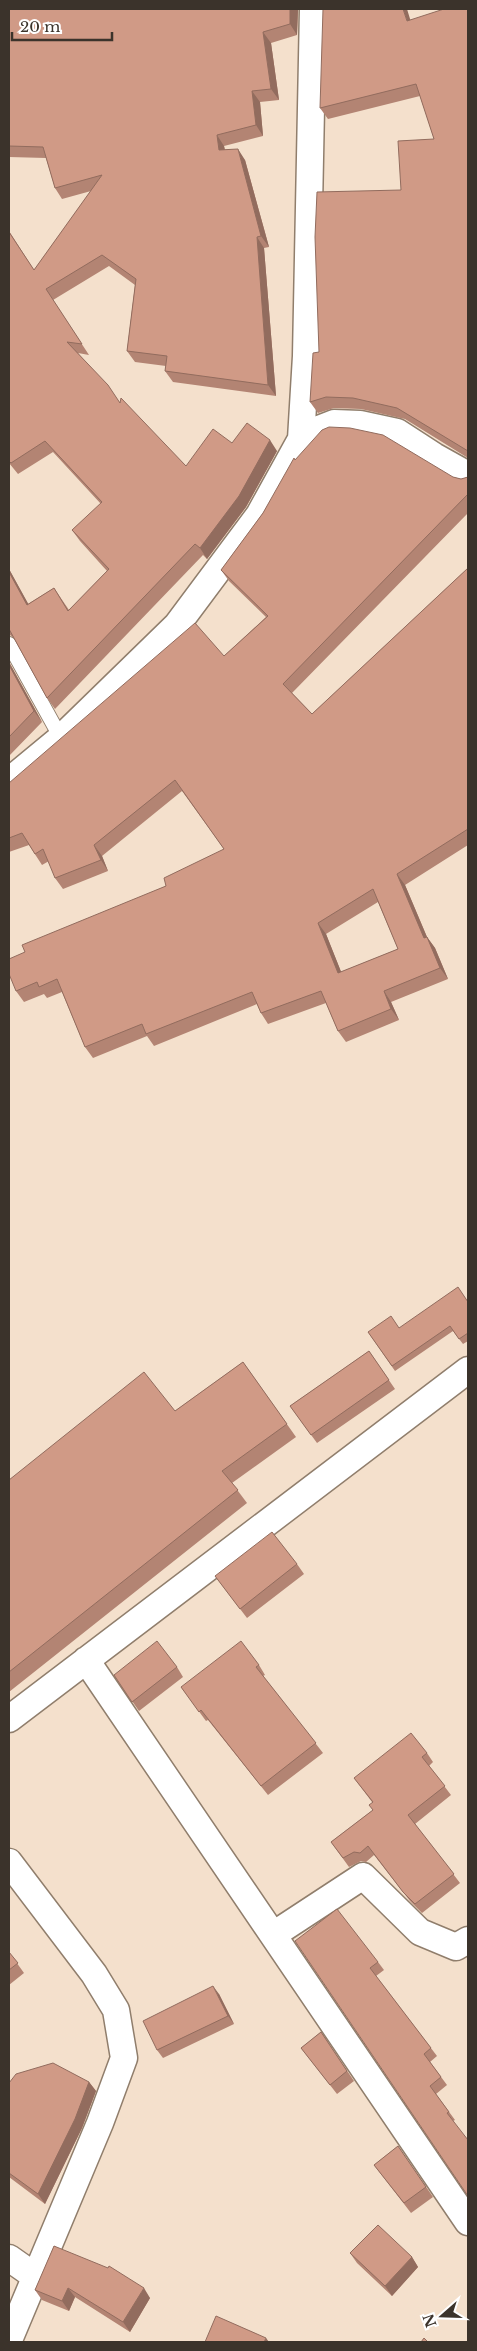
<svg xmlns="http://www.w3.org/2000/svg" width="477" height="2351" viewBox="0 0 477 2351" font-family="'Libre Baskerville',serif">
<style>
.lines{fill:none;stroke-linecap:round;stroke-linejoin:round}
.lane-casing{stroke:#907e6c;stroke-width:16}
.street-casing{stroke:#907e6c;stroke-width:29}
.lane{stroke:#fff;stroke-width:14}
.street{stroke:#fff;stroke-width:26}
.wall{fill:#b38473;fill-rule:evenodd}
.shaded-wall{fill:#926c5e}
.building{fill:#d09a86;stroke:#926c5e;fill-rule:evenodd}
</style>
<rect width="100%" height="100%" fill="#f4e0cc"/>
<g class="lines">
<defs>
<path id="lane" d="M9,644L61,738"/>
<path id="street" d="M301,439L306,356L313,9
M9,781L61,738L177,625L259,515L301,439L316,430L334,423L360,424L397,432L434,456L468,475
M86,1660L468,2222
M9,1719L468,1370
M9,1862L94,1974L116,2010L124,2058L100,2123L9,2340
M273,1935L363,1876L420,1932L456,1947L468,1940
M9,2258L36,2277"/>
</defs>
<use href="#lane" class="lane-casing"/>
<use href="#street" class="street-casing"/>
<use href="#lane" class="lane"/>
<use href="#street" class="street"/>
</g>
<path class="wall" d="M9,9H298L297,35L271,43L279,100L260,102L263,136L224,146L225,150L245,160L269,247L264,248L276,396L173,382L165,371L166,366L135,362L127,351L135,285L109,266L53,300L89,355L78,353L120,403L186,466L232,443L277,451L246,507L207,559L203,555L55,709L47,698L14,638L10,635L9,636V569L28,604L54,588L69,610L107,571L80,541L72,530L101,504L53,452L18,474L9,463V231L34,270L91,191L62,199L55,188L46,158L9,157Z
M468,9V458L405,419L361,409L334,408L318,413L310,402L319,352L401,190L434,139L420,96L328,119L320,108L410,20Z
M295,460L453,477L461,479L468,477V513L292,693L312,714L468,568V845L405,885L427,937L435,948L448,979L391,1002L399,1020L346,1042L338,1031L326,1003L268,1024L261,1013L257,1004L154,1046L147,1036L93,1058L85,1047L62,992L47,998L44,994L24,1002L16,991L25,952L166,886L224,849L182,791L102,856L108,871L63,889L55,878L49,861L42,865L29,845L9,852V783L224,656L266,617L229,581L221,570L263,513ZM378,902L398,949L341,972L326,934Z
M9,662L42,722L9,756Z
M468,1302V1341L463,1344L453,1331L395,1371L368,1332L399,1328Z
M369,1351L395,1389L317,1443L290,1406Z
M243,1362L296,1437L232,1483L247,1503L9,1692V1480L175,1411Z
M297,1564L304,1574L247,1618L215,1576Z
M259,1665L265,1675L263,1676L323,1753L268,1795L208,1720L206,1721L181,1687Z
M177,1667L183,1677L139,1711L114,1675Z
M427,1753L433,1762L429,1766L451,1795L415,1824L460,1883L422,1913L410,1901L374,1855L366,1862L361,1861L349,1867L331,1842L373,1810L372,1802L354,1778Z
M295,1941L378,1962L384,1970L376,1976L437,2056L430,2062L447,2085L436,2094L455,2120L453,2121Z
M9,1952L24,1973L9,1985Z
M219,1994L234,2024L163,2058L157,2050Z
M321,2032L354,2081L337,2094L301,2048Z
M89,2082L96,2091L82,2128L45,2204L9,2177V2083Z
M398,2146L433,2197L411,2213L374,2165Z
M54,2246L150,2298L130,2332L75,2297L69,2311L42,2300L35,2290Z
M350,2253L412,2257L418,2267L392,2296L357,2263Z"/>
<path class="shaded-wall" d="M290,9H298L297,35L290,24Z
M403,9H407L414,32L407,21Z
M263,32L271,43L279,100L271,89Z
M252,91L260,102L263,136L256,125Z
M217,135L224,146L227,161L219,150Z
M238,149L245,160L269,247L261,236Z
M257,237L264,248L276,396L268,385Z
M270,440L277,451L246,507L207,559L200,548Z
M9,569L35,616L27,605L9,572Z
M9,662L42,722L34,711L9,665Z
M94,845L102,856L108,871L101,860Z
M397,874L405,885L432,949L424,938Z
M318,923L326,934L346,984L338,973Z
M427,937L435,948L448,979L440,968Z
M384,991L391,1002L399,1020L391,1009Z
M213,1986L219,1994L234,2024L228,2016Z
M89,2082L96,2091L82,2128L45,2204L38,2194Z
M412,2257L418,2267L392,2296L385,2286Z
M68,2288L75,2297L69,2311L62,2301Z
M144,2288L150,2298L130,2332L123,2322Z
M266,2338L269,2342H264Z"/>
<path class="building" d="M9,9H290V24L263,32L271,89L252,91L256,125L217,135L219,150L238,149L261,236L257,237L268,385L165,371L167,356L127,351L136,279L102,255L46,289L82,344L67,342L108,385L120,403L121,398L186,466L213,429L232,443L247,423L270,440L239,496L200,548L195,544L47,698L9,629V572L27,605L54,588L68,611L109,569L72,530L102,502L45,441L11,463L9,461V232L34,270L102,175L55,188L43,147L9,146Z
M323,9H403L407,21L444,9H468V451L397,408L353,398L326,397L310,402L313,353L319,352L315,237L317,192L401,190L398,141L434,139L416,84L320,108Z
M329,427L350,428L383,435L453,477L461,479L468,477V494L283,684L312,714L468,568V829L397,874L424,938L427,937L440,968L384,991L391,1009L338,1031L321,991L261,1013L252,992L146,1034L142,1024L85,1047L57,979L39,987L37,982L16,991L9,974V959L25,952L22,945L166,886L164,878L224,849L175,780L94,845L101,860L55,878L43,849L35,854L22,833L9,838V783L195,623L224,656L268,616L221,570L263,513L294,458L295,460L322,430ZM373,889L398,949L338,973L318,923Z
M9,665L34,711L9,737Z
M458,1287L468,1302V1333L459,1339L450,1326L392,1366L368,1332L391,1316L399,1328Z
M369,1351L389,1380L311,1435L290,1406Z
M243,1362L287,1424L222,1471L238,1490L9,1672V1480L144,1372L175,1411Z
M272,1532L297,1564L240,1609L215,1576Z
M157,1641L177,1667L132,1702L114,1675Z
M241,1641L259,1665L256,1667L316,1743L261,1786L201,1710L199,1712L181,1687Z
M411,1733L427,1753L422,1757L445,1786L408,1815L454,1874L415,1904L403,1892L368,1846L360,1853L354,1852L343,1858L331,1842L373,1810L369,1805L373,1802L354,1778Z
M337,1909L378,1962L370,1968L431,2048L424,2054L441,2077L430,2086L449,2112L447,2113L468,2140V2196L295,1941Z
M9,1952L18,1963L9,1970Z
M213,1986L228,2016L157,2050L143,2021Z
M321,2032L347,2071L330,2085L301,2048Z
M53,2063L89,2082L75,2119L38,2194L9,2173V2083L16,2074Z
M398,2146L426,2187L404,2203L374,2165Z
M378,2225L412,2257L385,2286L350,2253Z
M54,2246L108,2268L109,2266L144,2288L123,2322L68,2288L62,2301L35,2290Z
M216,2316L266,2338L264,2342H205Z
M424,2338L428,2342H421Z"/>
<rect width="477" height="2351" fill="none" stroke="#3b332b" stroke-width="20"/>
<g transform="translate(442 2316) rotate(250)" stroke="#ffffff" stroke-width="4" paint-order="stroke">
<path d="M0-4L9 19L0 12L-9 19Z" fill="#3b332b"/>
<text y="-8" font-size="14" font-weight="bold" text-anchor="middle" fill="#3b332b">N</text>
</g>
<path d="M12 32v8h100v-8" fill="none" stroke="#3b332b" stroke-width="2.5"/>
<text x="20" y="32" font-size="15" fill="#3b332b" stroke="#ffffff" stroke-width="4" paint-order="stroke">20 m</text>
</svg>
